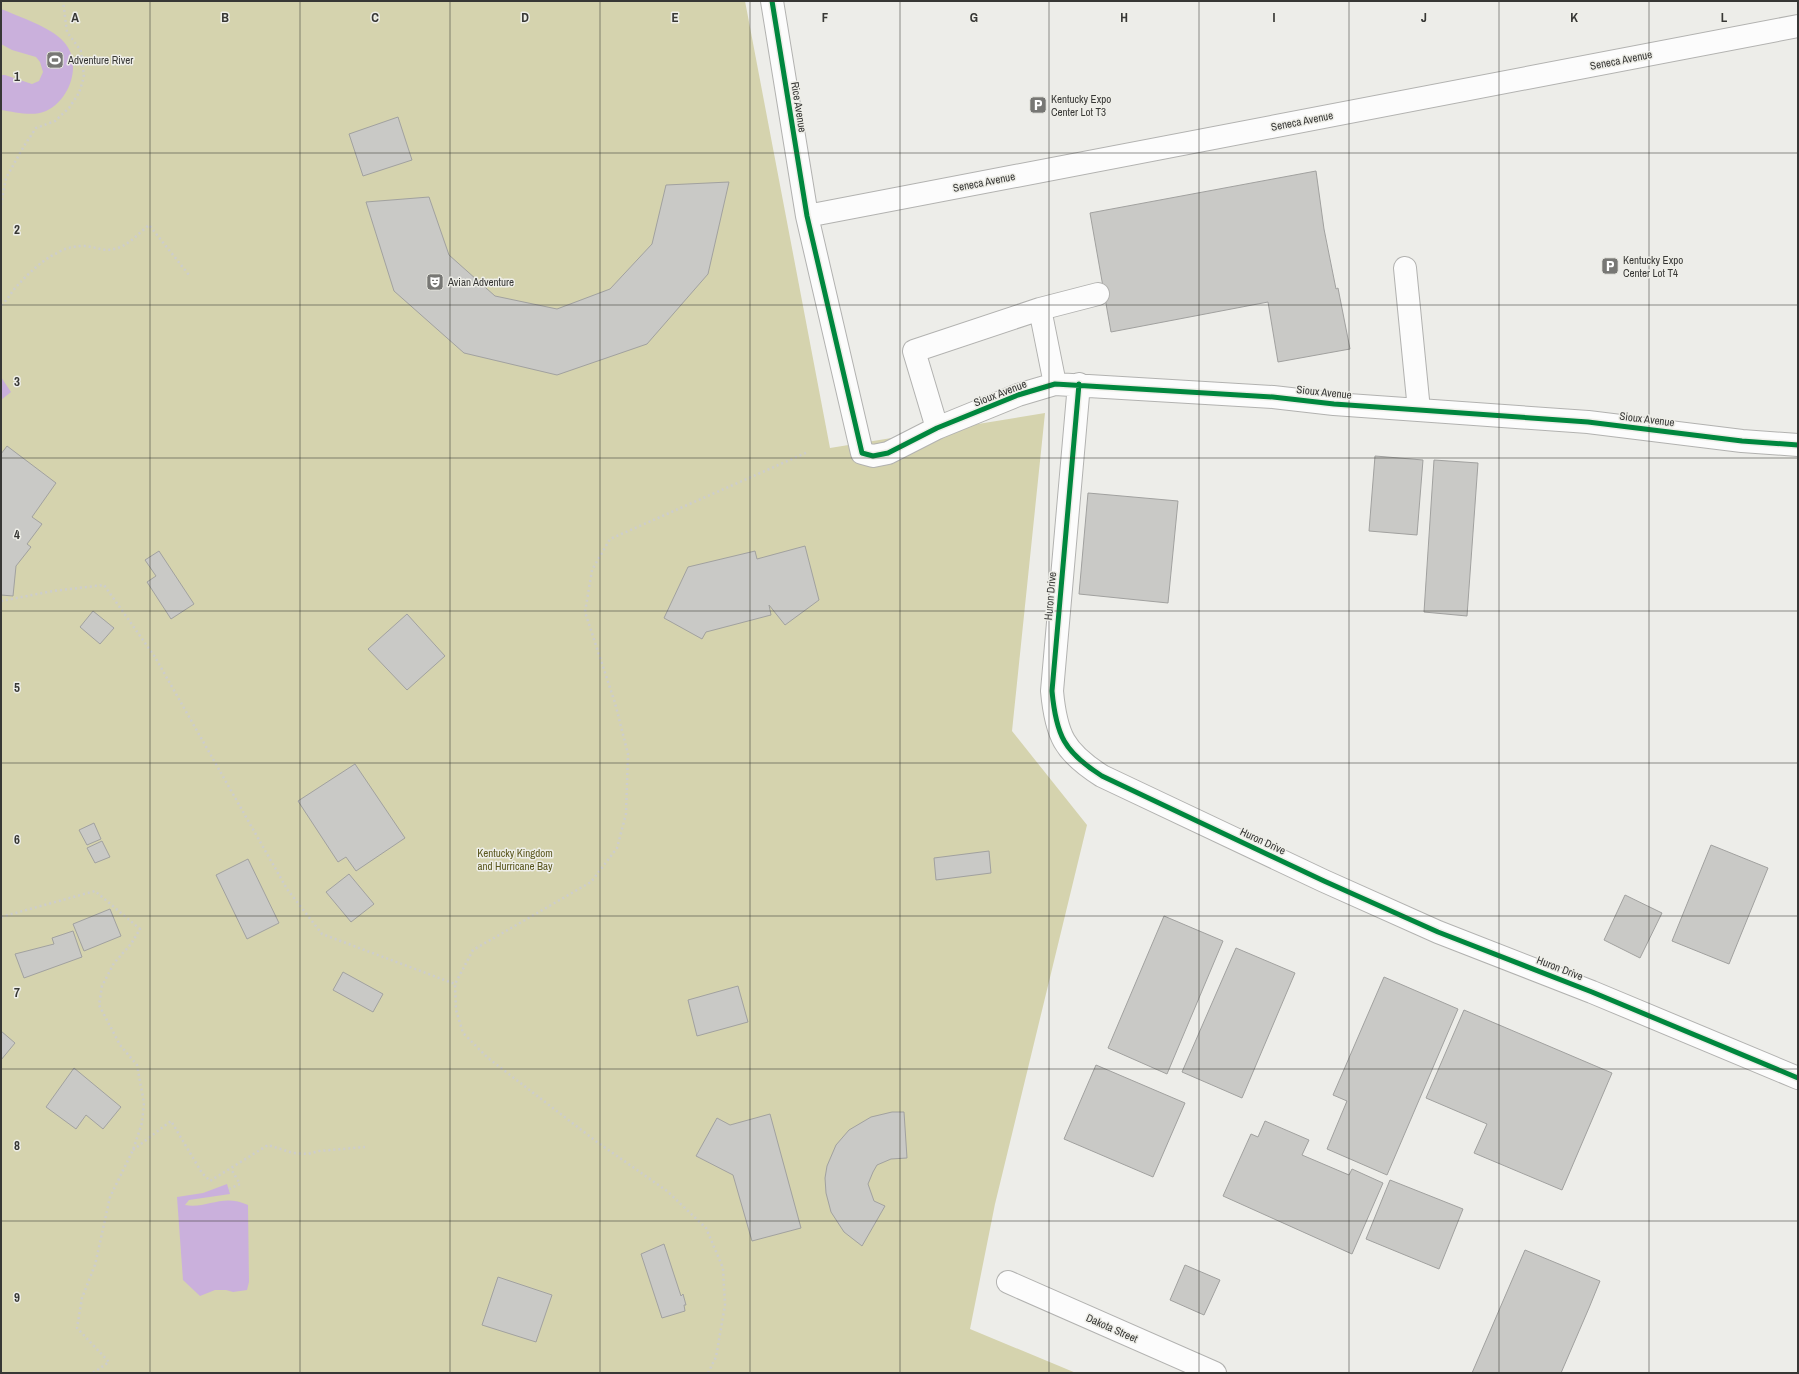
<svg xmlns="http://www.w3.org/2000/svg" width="1799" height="1374" viewBox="0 0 1799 1374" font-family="'Archivo Narrow',sans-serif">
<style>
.green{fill:#d5d3ae}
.water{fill:#cab0dc}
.building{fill:#c9c9c6;stroke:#a1a19f}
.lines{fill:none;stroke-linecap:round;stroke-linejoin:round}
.minor-casing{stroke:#b2b2b0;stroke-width:24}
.path{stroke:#cdcdcc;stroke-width:2.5;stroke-dasharray:2 3;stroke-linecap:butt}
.minor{stroke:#fcfcfc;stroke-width:22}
.cycleway-casing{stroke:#eeeee8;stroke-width:8}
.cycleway{stroke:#00873e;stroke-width:5}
.grid{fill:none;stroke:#373735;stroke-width:1;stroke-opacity:0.55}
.labels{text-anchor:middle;stroke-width:3;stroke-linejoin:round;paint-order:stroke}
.poi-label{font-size:11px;fill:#373735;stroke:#eeeee8;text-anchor:start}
.street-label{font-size:11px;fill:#373735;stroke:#eeeee8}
.park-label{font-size:11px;fill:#5a571e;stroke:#eeeee8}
.grid-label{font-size:13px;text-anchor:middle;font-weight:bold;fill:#373735;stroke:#eeeee8;stroke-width:3;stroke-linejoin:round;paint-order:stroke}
</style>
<rect width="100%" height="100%" fill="#edede9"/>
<path class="green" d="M1,1H745L830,448L1045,413L1012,731L1087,825L995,1204L970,1329L1076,1373H1Z"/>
<path class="water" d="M1,9C18,16 52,28 63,41C83,61 71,100 46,111C33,117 15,112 1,110V75H5L32,84L39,81L43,72L40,62L36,57L12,50L1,44Z
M1,377L11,392L1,400Z
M227,1184L230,1194L189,1200L185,1205C207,1209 223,1193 248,1205L249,1282L247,1290L233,1292L226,1290H215L200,1296L183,1280L177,1197L203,1193Z"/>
<path class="building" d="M398,117L412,160L363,176L349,134Z
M1316,171L1324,229L1336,289L1338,288L1350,349L1278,362L1268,302L1111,332L1090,213Z
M729,182L708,274L647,344L557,375L464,353L394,291L366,202L429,197L449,255L495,296L557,309L610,289L652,244L666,185Z
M7,446L56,483L32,517L42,524L27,544L31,547L16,566L13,596L1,595V454Z
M1375,456L1423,460L1417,535L1369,531Z
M1434,460L1478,463L1467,616L1424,612Z
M1088,493L1178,501L1168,603L1079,594Z
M805,546L819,600L785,625L769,605L771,615L706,632L702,639L664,618L688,567L755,551L757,559Z
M159,551L194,604L171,619L147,582L156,576L145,560Z
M93,611L114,628L100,644L80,627Z
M407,614L445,656L407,690L368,649Z
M355,764L405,838L356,871L346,857L338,862L298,801Z
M94,823L101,839L87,845L79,830Z
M102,841L110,857L95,863L87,848Z
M1711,845L1768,868L1729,964L1672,941Z
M989,851L991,873L936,880L934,858Z
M248,859L279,923L247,939L216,875Z
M349,874L374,904L351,922L326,892Z
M1625,895L1662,913L1640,958L1604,940Z
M110,909L121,936L84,951L73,924Z
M1164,916L1223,941L1167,1074L1108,1048Z
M73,931L82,957L24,978L15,954L54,944L52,938Z
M1236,948L1295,973L1242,1098L1182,1072Z
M343,972L383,994L373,1012L333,990Z
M1384,977L1458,1009L1387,1175L1327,1149L1347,1101L1333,1095Z
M738,986L748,1022L697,1036L688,1000Z
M1464,1010L1612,1073L1562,1190L1474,1153L1487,1124L1426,1098Z
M1,1031L15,1043L1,1060Z
M1096,1065L1185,1103L1153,1177L1064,1139Z
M74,1068L121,1107L103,1129L86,1115L76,1129L46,1107Z
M892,1112H904L907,1158L891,1159L877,1165L873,1172L868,1184L874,1201L885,1206L862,1246L844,1232L831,1212L826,1193L825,1178L827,1166L836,1145L849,1130L871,1117Z
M770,1114L801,1228L752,1241L733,1175L696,1156L717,1118L730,1125Z
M1265,1121L1309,1140L1302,1155L1349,1175L1352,1169L1383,1183L1352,1254L1223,1196L1251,1134L1258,1137Z
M1390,1180L1463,1209L1439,1269L1366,1239Z
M664,1244L681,1296L683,1294L686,1305H684L685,1311L662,1318L641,1254Z
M1525,1250L1600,1281L1589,1308L1561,1373H1472Z
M1185,1265L1220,1280L1204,1315L1170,1300Z
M498,1277L552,1295L536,1342L482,1325Z"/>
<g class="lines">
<defs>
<path id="minor" d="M772,1L807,216L862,453L873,456L888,453L937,428L1018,395L1055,384L1273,397L1334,404L1588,422L1742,441L1798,445
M807,216L1798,26
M1405,268L1419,410
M1055,384L1040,309L1098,294
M1079,384L1052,691C1056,735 1064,752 1102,776L1324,881L1438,932L1592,992L1798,1078
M937,428L914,351L1040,309
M1008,1282L1215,1373"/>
</defs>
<use href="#minor" class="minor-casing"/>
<path class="path" d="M1,205L6,178L24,146L36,128L55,121L69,108L79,93L84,77L81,51L67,32L63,1
M1,305C8,300 11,292 17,286C28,274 42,260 57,253C65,248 74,246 84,246C94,246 103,252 114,249C127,247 139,233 149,225L189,275
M1,601L53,591L104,585L155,657L287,889L322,934L455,984
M1,917L95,891L140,929L131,944L114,963L102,986L99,1005L120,1045L137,1065L144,1103L142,1123L133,1150L110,1197L95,1265L82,1298L77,1328L109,1362L93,1373
M133,1150L171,1121L202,1173L210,1181L268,1145L293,1153L308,1154L319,1151L365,1147
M229,1189L240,1184L231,1169
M708,1373L716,1357L725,1305L723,1268L706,1228L667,1191L597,1142L488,1058L463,1033L456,1010L455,984L473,950L591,882L617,848L626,814L628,754L615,703L585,612L592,570L610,539L808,452"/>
<use href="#minor" class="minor"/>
<defs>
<path id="cycleway" d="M772,1L807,216L862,453L873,456L888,453L937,428L1018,395L1055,384L1273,397L1334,404L1588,422L1742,441L1798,445
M1079,384L1052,691C1056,735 1064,752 1102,776L1324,881L1438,932L1592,992L1798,1078"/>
</defs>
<use href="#cycleway" class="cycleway-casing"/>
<use href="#cycleway" class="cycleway"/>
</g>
<path class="grid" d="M150,1V1373M300,1V1373M450,1V1373M600,1V1373M750,1V1373M900,1V1373M1049,1V1373M1199,1V1373M1349,1V1373M1499,1V1373M1649,1V1373M1,153H1798M1,305H1798M1,458H1798M1,611H1798M1,763H1798M1,916H1798M1,1069H1798M1,1221H1798"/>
<defs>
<symbol id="stadium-square" viewBox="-11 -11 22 22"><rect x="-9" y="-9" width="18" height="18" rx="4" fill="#777774" stroke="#eeeee8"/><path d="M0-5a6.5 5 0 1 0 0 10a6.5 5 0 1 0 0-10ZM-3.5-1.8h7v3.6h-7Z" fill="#fff"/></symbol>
<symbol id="parking-square" viewBox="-11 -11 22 22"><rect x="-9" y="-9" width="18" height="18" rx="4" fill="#777774" stroke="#eeeee8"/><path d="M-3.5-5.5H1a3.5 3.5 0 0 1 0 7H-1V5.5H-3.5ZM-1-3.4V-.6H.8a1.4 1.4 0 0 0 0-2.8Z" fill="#fff"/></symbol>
<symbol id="theatre-square" viewBox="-11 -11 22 22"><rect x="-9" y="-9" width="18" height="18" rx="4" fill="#777774" stroke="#eeeee8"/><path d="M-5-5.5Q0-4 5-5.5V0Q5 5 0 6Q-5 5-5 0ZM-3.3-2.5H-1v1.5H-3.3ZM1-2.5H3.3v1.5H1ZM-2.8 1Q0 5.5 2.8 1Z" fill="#fff"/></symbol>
</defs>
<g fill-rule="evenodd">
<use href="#stadium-square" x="45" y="50" width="20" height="20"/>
<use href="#parking-square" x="1028" y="95" width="20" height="20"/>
<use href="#parking-square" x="1600" y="256" width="20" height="20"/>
<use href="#theatre-square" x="425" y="272" width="20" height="20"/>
</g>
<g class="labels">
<g class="poi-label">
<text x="68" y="64">Adventure River</text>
<text x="1051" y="103">Kentucky Expo<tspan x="1051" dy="13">Center Lot T3</tspan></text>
<text x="1623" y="264">Kentucky Expo<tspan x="1623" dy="13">Center Lot T4</tspan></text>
<text x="448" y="286">Avian Adventure</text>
</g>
<g class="street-label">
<text transform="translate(1621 60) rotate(-11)" y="4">Seneca Avenue</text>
<text transform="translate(799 107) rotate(81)" y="4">Rice Avenue</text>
<text transform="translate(1302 121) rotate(-11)" y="4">Seneca Avenue</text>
<text transform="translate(984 182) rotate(-11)" y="4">Seneca Avenue</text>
<text transform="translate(1324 392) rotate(6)" y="4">Sioux Avenue</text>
<text transform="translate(1000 393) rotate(-21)" y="4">Sioux Avenue</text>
<text transform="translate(1647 419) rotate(7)" y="4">Sioux Avenue</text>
<text transform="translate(1050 596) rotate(-85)" y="4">Huron Drive</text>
<text transform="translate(1263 841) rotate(25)" y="4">Huron Drive</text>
<text transform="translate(1560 968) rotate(21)" y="4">Huron Drive</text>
<text transform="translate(1112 1328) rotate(24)" y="4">Dakota Street</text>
</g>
<g class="park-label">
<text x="515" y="857">Kentucky Kingdom<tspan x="515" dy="13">and Hurricane Bay</tspan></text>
</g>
</g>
<g class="grid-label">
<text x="75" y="22">A</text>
<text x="225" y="22">B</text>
<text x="375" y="22">C</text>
<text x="525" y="22">D</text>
<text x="675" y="22">E</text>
<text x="825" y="22">F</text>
<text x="974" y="22">G</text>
<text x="1124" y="22">H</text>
<text x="1274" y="22">I</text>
<text x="1424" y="22">J</text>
<text x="1574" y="22">K</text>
<text x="1724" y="22">L</text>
<text x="17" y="81">1</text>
<text x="17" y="234">2</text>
<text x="17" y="386">3</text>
<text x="17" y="539">4</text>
<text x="17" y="692">5</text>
<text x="17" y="844">6</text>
<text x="17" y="997">7</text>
<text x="17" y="1150">8</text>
<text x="17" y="1302">9</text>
</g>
<rect width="1799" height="1374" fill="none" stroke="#373735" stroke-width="4"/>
</svg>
